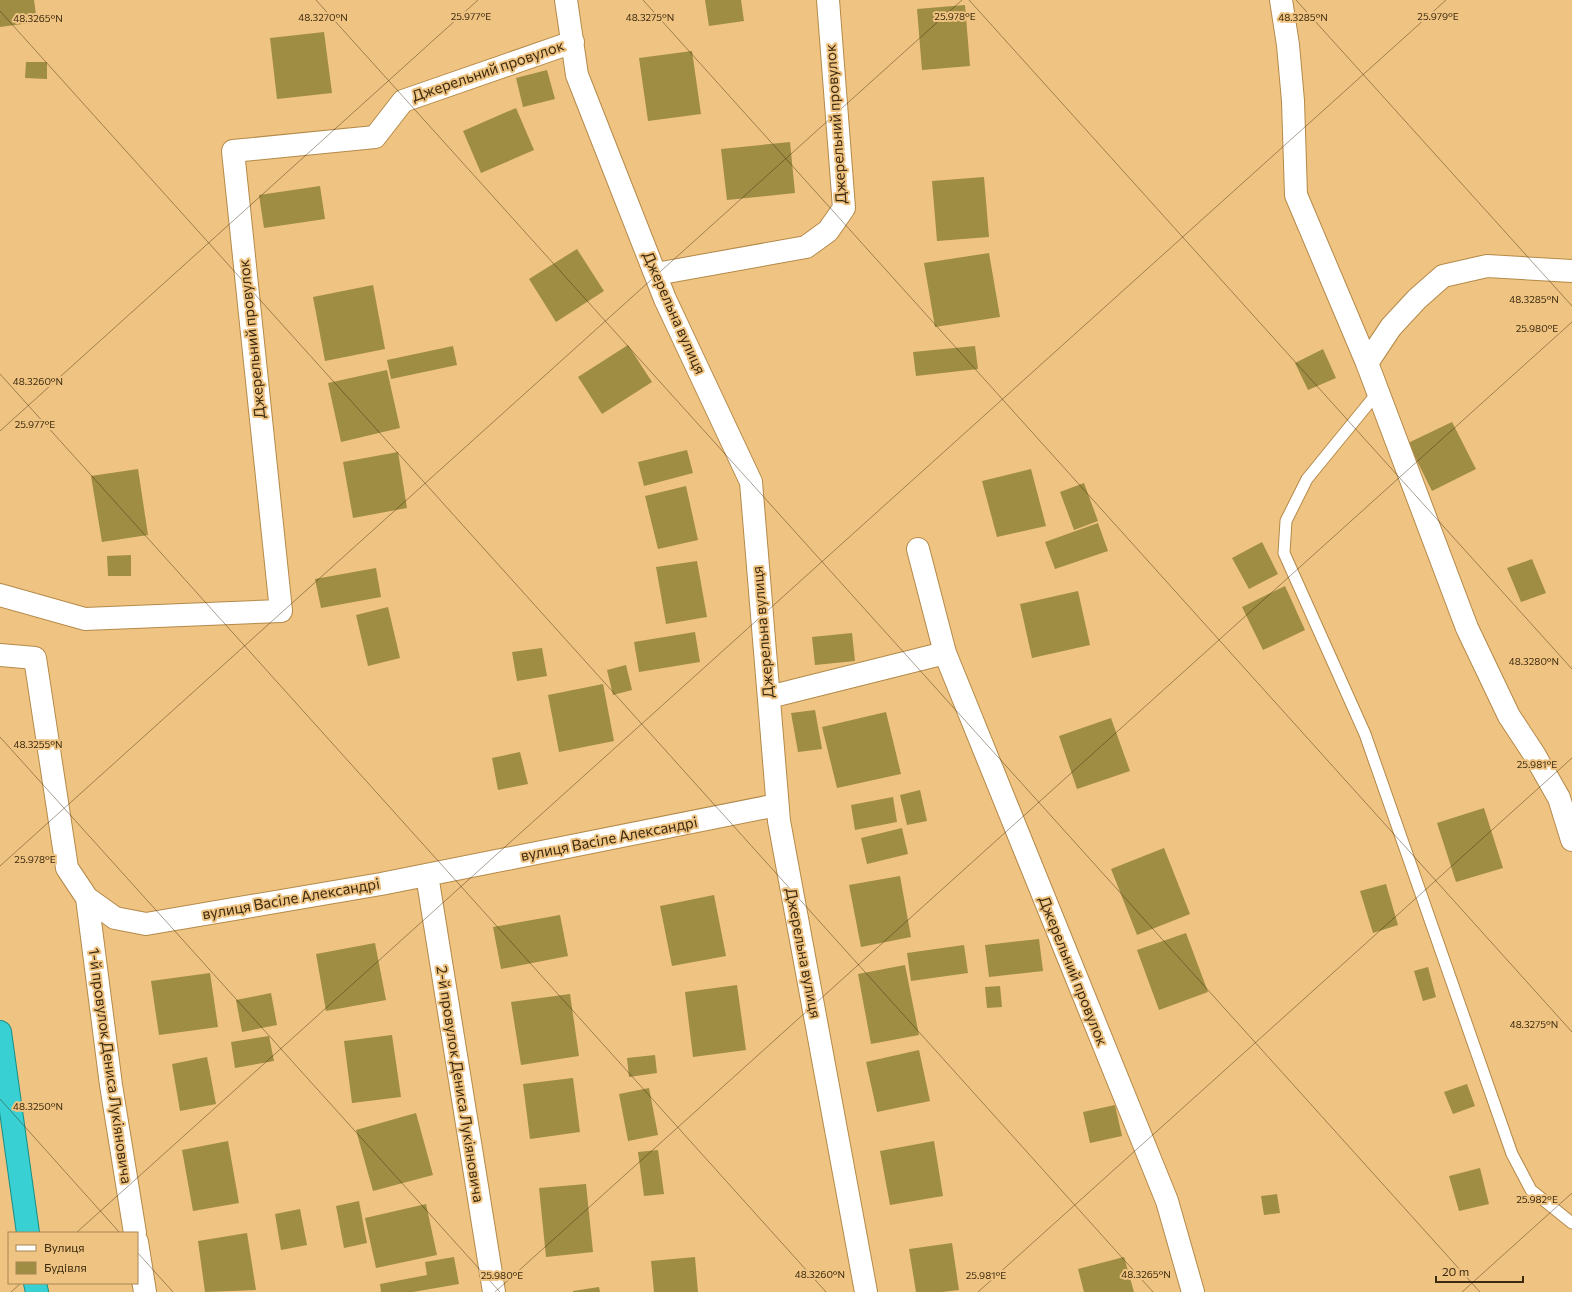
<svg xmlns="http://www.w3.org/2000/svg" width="1572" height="1292" viewBox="0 0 1572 1292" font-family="Commissioner,sans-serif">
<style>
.building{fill:#9e8d43}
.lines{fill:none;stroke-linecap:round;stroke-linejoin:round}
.service-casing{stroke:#b48a4a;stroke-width:13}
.minor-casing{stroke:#b48a4a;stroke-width:24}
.trunk-casing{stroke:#198e87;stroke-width:24}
.service{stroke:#fff;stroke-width:11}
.minor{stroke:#fff;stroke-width:22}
.trunk{stroke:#38d0d2;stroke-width:22}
.ticks{fill:none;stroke:#3d2b10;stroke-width:1;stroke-opacity:0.45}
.labels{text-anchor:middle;stroke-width:4;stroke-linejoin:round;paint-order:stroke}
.street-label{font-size:15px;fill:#3d2b10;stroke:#efc381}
.ticks-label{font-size:10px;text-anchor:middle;fill:#3d2b10;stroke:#efc381;stroke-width:4;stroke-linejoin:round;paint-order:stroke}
</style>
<rect width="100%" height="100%" fill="#efc381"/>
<path class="building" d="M0,0H34L37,22L0,27Z
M705,0H741L744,21L709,26Z
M965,5L970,66L922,70L917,9Z
M324,32L332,93L277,99L270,38Z
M692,51L701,114L648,121L639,58Z
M26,62H47V79L25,78Z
M547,70L555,99L523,107L516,78Z
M516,108L534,150L481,173L463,131Z
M790,142L795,193L727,200L721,149Z
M984,177L989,237L937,241L932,181Z
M320,186L325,219L264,228L259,195Z
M577,249L604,291L556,322L529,279Z
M989,253L1000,317L935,327L924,263Z
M373,285L385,349L325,361L313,297Z
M628,345L652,382L602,414L578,377Z
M453,346L457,365L391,379L387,360Z
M975,346L978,369L916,376L913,352Z
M1323,349L1336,378L1308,390L1295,363Z
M387,370L400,428L341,442L328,383Z
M1452,422L1476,469L1432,491L1408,443Z
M687,450L693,473L644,486L638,462Z
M398,452L407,508L353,518L343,462Z
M138,469L148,535L102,542L91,476Z
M1031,469L1046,526L997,537L982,481Z
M1084,483L1098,521L1074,530L1060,492Z
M686,486L698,540L658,549L645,496Z
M1098,523L1108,551L1055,569L1045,542Z
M1262,542L1278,574L1249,589L1232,558Z
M131,555V576H108L107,556Z
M1532,559L1546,593L1521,602L1507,568Z
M697,561L707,617L666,624L656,567Z
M376,568L381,597L321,608L315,579Z
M1285,586L1305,630L1263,650L1242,607Z
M1078,591L1090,645L1032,658L1020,604Z
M388,607L400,658L368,666L356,615Z
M695,632L700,662L639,672L634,642Z
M852,633L855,661L815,665L812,637Z
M542,648L547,676L517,681L512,652Z
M626,665L632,690L613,695L607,670Z
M603,684L614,741L559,752L548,695Z
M815,710L822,749L798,752L791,713Z
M886,712L901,774L837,788L822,727Z
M1111,718L1130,771L1077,789L1059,736Z
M520,752L528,784L498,790L492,758Z
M920,790L927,821L907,825L900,795Z
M893,797L897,822L855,830L851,805Z
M1484,808L1503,868L1456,882L1437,823Z
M902,828L908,854L867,864L861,838Z
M1164,848L1190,914L1137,935L1111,869Z
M900,876L911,937L861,947L849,885Z
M1386,884L1398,925L1373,933L1360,891Z
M714,895L726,956L672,966L660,906Z
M560,915L568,956L501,969L493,927Z
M1186,933L1208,992L1159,1010L1137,950Z
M1039,939L1043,971L989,977L985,945Z
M375,943L386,1000L326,1011L316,954Z
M964,945L968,973L911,981L907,953Z
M905,965L919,1035L871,1044L858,974Z
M1428,967L1436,997L1423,1001L1414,971Z
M210,973L218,1027L159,1035L151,981Z
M737,985L746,1050L693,1057L685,992Z
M1000,986L1002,1007L987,1008L985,987Z
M271,993L277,1025L242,1032L236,1000Z
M570,994L579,1056L521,1065L511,1002Z
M392,1035L401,1097L352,1103L344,1041Z
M269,1036L274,1061L235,1068L231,1042Z
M919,1050L930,1101L877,1112L866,1062Z
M655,1055L657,1073L629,1077L627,1058Z
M207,1057L216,1104L180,1111L172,1064Z
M573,1078L580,1132L530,1139L523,1084Z
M1467,1084L1475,1106L1453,1114L1444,1092Z
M649,1088L658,1135L628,1141L619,1094Z
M1115,1105L1122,1136L1090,1143L1083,1112Z
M416,1113L433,1175L373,1191L356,1130Z
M228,1141L239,1203L193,1211L182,1150Z
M934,1141L943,1196L890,1205L880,1151Z
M658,1150L664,1194L644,1196L638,1152Z
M1480,1168L1489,1204L1459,1211L1449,1176Z
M586,1184L593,1252L546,1257L539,1188Z
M1277,1194L1280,1213L1264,1215L1261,1196Z
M359,1201L367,1243L344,1248L336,1206Z
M426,1204L437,1255L376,1268L365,1218Z
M300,1209L307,1245L281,1250L275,1214Z
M247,1233L256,1290L205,1292L198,1241Z
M952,1243L959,1290L942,1292H916L909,1249Z
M454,1257L459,1284L413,1292H381L380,1284L427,1275L425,1262Z
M695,1257L698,1292H654L651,1261Z
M1124,1257L1134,1292H1084L1078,1269Z
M599,1287L600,1292H573V1291Z"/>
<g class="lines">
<defs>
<path id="service" d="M1378,392L1307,479L1286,521L1284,553L1365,734L1512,1154L1531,1190L1572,1223"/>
<path id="minor" d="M566,0L577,75L665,299L751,482L779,821L866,1292
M1281,0L1288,45L1293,101L1296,195L1367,363
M1572,271L1487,266L1443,276L1417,299L1391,327L1367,363L1467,628L1509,716L1534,754L1559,798L1572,840
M656,274L806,247L828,231L844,208L828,0
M918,549L945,653
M0,595L85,619L281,611L233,151L375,137L403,101L573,42
M0,655L35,658L67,868L87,898L115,918L146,924L381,884L777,805
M769,697L945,653L1167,1201L1193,1292
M427,875L494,1292
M87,898L111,1085L135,1233
M137,1242L145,1292"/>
<path id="trunk" d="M0,1032L28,1233
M35,1283L37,1292"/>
</defs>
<use href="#service" class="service-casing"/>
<use href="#minor" class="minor-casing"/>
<use href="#trunk" class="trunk-casing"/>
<use href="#service" class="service"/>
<use href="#minor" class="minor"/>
<use href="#trunk" class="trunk"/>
</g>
<path class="ticks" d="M316,0L1480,1292M643,0L1572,1032M969,0L1572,669M1296,0L1572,306M0,11L1153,1292M0,374L826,1292M0,431L478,0M0,737L500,1292M0,866L962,0M0,1099L120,1233M76,1233L1446,0M137,1252L173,1292M11,1292L21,1283M495,1292L1572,322M978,1292L1572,758M1462,1292L1572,1193"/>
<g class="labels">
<g class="street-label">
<text transform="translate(488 71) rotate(-19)" y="5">Джерельний провулок</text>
<text transform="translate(836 124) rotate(-94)" y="5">Джерельний провулок</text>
<text transform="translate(674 313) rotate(66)" y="5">Джерельна вулиця</text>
<text transform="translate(252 339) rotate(-96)" y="5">Джерельний провулок</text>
<text transform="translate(763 632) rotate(-95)" y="5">Джерельна вулиця</text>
<text transform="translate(609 839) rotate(-11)" y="5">вулиця Васіле Александрі</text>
<text transform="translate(291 899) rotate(-10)" y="5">вулиця Васіле Александрі</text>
<text transform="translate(803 953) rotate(79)" y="5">Джерельна вулиця</text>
<text transform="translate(1073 971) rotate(68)" y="5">Джерельний провулок</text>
<text transform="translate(110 1066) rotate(82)" y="5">1-й провулок Дениса Лукіяновича</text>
<text transform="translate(460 1084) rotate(81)" y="5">2-й провулок Дениса Лукіяновича</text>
</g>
</g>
<g class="ticks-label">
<text x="471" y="20">25.977°E</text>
<text x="955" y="20">25.978°E</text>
<text x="1438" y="20">25.979°E</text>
<text x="323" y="21">48.3270°N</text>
<text x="650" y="21">48.3275°N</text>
<text x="1303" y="21">48.3285°N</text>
<text x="38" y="22">48.3265°N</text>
<text x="1534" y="303">48.3285°N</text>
<text x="1537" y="332">25.980°E</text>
<text x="38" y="385">48.3260°N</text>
<text x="35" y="428">25.977°E</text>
<text x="1534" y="665">48.3280°N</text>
<text x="38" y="748">48.3255°N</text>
<text x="1537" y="768">25.981°E</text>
<text x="35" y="863">25.978°E</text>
<text x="1534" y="1028">48.3275°N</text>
<text x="38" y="1110">48.3250°N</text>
<text x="1537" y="1203">25.982°E</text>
<text x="820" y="1278">48.3260°N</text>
<text x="1146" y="1278">48.3265°N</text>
<text x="502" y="1279">25.980°E</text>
<text x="986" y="1279">25.981°E</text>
</g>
<rect x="8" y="1232" width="130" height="52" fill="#efc381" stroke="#a88654"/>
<rect x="16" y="1245" width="20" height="6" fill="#ffffff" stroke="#a88654"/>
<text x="44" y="1252" font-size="12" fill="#3d2b10">Вулиця</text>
<rect x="16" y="1262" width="20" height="12" fill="#9e8d43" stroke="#a88654"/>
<text x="44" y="1272" font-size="12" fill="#3d2b10">Будівля</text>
<path d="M1436 1276v6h87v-6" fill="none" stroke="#3d2b10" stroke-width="2"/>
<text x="1442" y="1276" font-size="12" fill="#3d2b10" stroke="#efc381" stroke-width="3" paint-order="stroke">20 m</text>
</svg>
